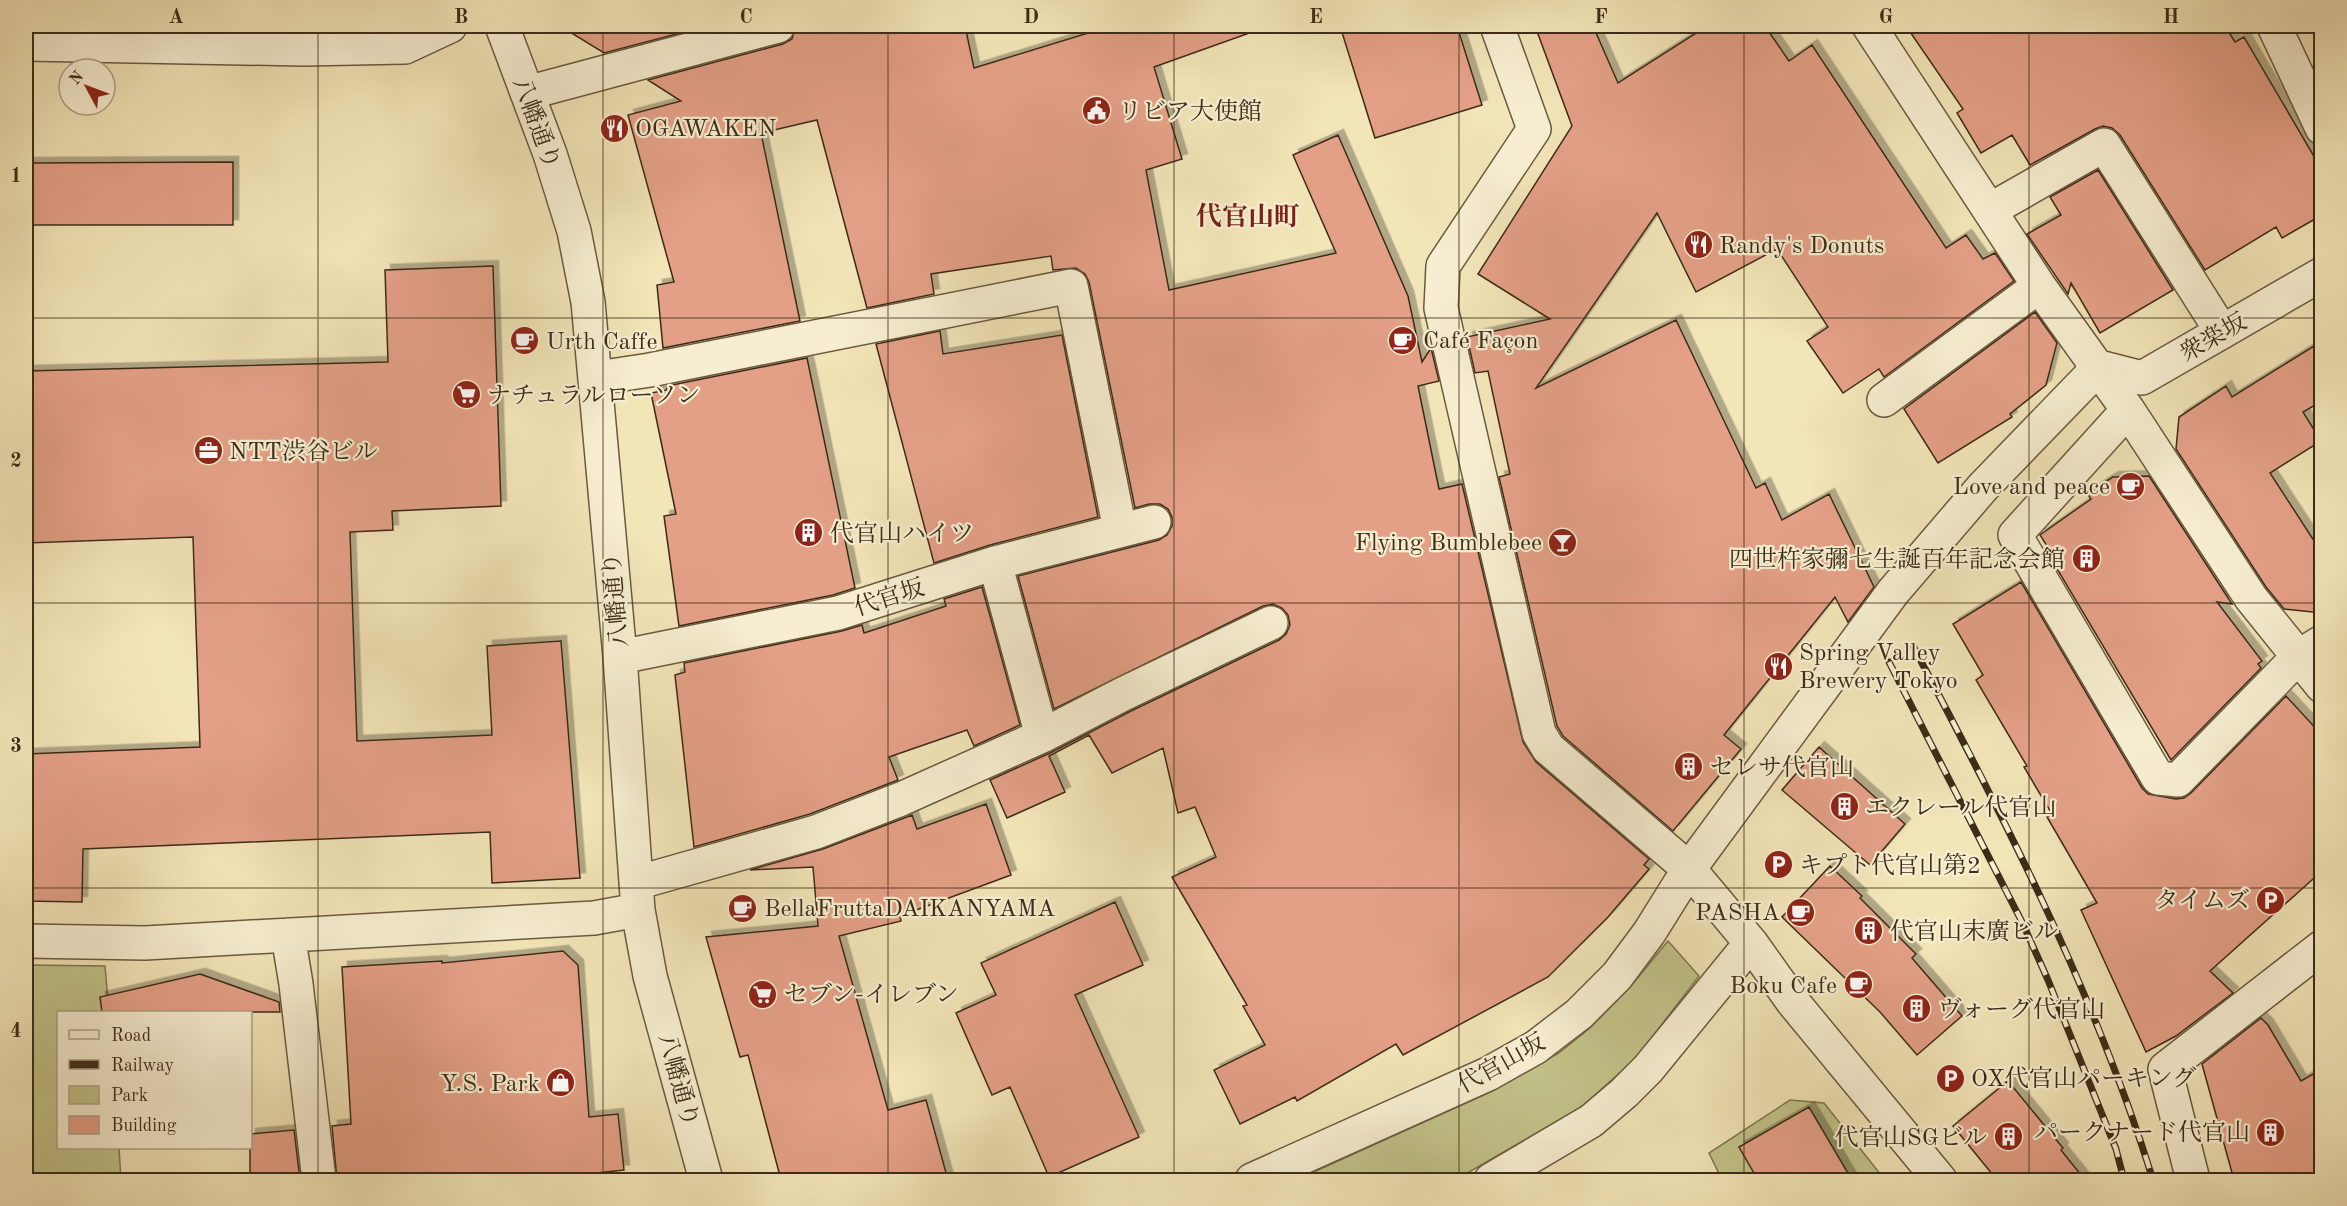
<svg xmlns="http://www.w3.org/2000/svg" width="2347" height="1206" viewBox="0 0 2347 1206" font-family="'Old Standard TT','Noto Serif JP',serif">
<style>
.green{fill:#c2c289;stroke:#7f7750;stroke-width:1.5}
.building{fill:#e4a087;stroke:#3c2c18;stroke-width:1.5;filter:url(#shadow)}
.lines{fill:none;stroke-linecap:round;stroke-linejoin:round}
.minor-casing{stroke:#6a5a40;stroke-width:36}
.minor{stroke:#f7eed1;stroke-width:33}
.rail-casing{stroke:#3c2c18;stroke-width:7}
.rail{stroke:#f7eed1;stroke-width:4.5;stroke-dasharray:14;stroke-linecap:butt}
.grid{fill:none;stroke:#3c2c18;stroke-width:1.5;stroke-opacity:0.55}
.labels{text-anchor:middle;stroke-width:4.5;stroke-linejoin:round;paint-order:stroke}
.poi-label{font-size:24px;fill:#3c2c18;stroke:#f7eed1;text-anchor:start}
.street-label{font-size:24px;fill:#3c2c18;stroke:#f7eed1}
.neighbourhood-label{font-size:26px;font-weight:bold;fill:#7a1f14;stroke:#f7eed1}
.neatline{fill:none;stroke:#3c2c18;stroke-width:2}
.grid-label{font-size:20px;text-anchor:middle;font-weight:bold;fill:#3c2c18}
</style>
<defs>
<filter id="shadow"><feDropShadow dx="5.5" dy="-5.5" stdDeviation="0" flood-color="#0004"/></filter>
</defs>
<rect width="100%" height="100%" fill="#f2e5b8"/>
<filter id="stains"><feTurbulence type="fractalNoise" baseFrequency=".00333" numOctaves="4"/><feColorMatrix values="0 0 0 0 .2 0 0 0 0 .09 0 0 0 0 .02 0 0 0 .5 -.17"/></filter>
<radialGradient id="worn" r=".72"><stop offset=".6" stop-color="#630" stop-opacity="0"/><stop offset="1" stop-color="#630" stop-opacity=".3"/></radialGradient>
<path class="green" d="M1668,941L1699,976L1636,1058L1583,1106L1457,1179L1296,1180L1488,1093L1559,1053L1590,1028L1631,986Z
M26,965L105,966L109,1012H58V1148H119L121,1180H26Z
M1790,1100L1824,1103L1885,1180H1722L1709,1153Z"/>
<path class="building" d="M560,26H707L604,53Z
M796,26H965L974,68L1111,26H1254L1255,31L1154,67L1182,159L1146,170L1169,290L1336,253L1293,155L1338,135L1408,296L1422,362L1431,348L1439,381L1418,386L1439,489L1462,484L1523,742L1536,762L1649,859L1644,865L1649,869L1608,917L1548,977L1403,1055L1396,1044L1297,1101L1295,1097L1240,1124L1214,1070L1265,1045L1243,1006L1247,1005L1172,877L1216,857L1195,807L1178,813L1163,748L1112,773L1089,735L1049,756L1065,792L1007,818L990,780L1050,753L1131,711L1279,640L1286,634L1290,625L1288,615L1282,608L1273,604L1263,606L1054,709L1018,576L1159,540L1167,535L1172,526V517L1168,509L1160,504H1149L1135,508L1089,282L1085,274L1076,268L1053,270L1051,256L931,274L934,294L867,308L817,120L761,133L800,321L663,348L657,285L674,282L628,115L681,101L648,80L783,44L792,39Z
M1340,26H1457L1482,105L1375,138Z
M1535,26H1593L1618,83L1707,26H1765L1789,61L1812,45L1946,248L1966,235L1983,259L1995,253L2014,281L1884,377L1879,369L1843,393L1807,341L1828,327L1777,249L1696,292L1657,213L1536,388L1676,320L1756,488L1765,483L1782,520L1829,494L1874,587L1848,622L1835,597L1724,735L1741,749L1673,831L1563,736L1557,726L1499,477L1510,474L1488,371L1475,373L1467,337L1550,319L1478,274L1572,126Z
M1906,26H2225L2235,42L2244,37L2322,170V215L2282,238L2276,227L2205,270L2120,135L2112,128L2103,126L2095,129L2030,165L2012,135L1981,153L1957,113L1963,109Z
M233,162V225H26V163Z
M2098,170L2173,290L2100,333L2071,283L2068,294L2027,234L2061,215L2050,197Z
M493,266L501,506L392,511L393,530L350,532L357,741L492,735L487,646L561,641L580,878L492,883L490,832L83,849L82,902L26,901V754L200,747L193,537L26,543V371L388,362L385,270Z
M2035,312L2057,343L2046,385L2010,414L2012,417L1938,463L1904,409Z
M940,331L943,354L1062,335L1098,517L990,545L934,563L876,344Z
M2322,341V401L2303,412L2321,441L2270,473L2322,553V613L2284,609L2266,587L2176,449L2179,417L2226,386L2232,397Z
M807,358L855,588L833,595L679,626L664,516L676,514L651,393L667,390V386Z
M2149,476L2232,604L2217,602L2262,661L2258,664L2261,668L2171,760L2053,562L2056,560L2040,535L2091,499L2087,493L2113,477Z
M2021,582L2142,788L2148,794L2176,799L2184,798L2191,793L2286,696L2322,735V871L2210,971L2233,993L2176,1036L2146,1052L2081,910L2097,903L2047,817L2052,814L2024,767L2027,766L1976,680L1983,675L1953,624Z
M982,587L1020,725L974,746L967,730L889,757L898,780L810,814L694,847L675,675L685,672L684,663L842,631L862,625L864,633L946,606L944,599Z
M1819,747L1905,824L1870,865L1782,790Z
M986,804L1011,875L900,916L901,921L839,936L888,1110L926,1100L948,1180H781L748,1055L740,1057L706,937L818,926L813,867L750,870L823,849L912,815L917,829Z
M1830,866L1862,896L1860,898L1916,954L1912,958L1962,1016L1917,1055L1880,1012L1782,917Z
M1115,902L1143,965L1075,995L1139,1137L1049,1177L1010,1087L992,1095L956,1013L996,995L981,963Z
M563,951L578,965L589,1117L618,1114L624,1170L530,1180H337L332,1126L351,1124L342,967L442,961V963Z
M200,974L279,1002L280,1012H102L100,997Z
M2261,1018L2268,1025L2301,1081L2322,1069V1180H2234L2202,1064Z
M2008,1081L2063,1148L2061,1150L2085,1180H1997L1953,1126Z
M1809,1107L1852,1180H1758L1739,1147Z
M294,1130L300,1180H250V1134Z"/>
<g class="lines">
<defs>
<path id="minor" d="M502,26L550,154L574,231L588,302L620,657L638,910L650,976L706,1180
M1497,26L1534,129L1443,266L1441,308L1539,733L1548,748L1689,869L1751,943L1793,1002L1940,1180
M1869,26L2039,286L2128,410L2251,598L2322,686
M2274,26L2322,128
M26,44L303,49L405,47L450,26
M527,93L778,26
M1990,210L2104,145L2222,332
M2099,367L2142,378L2322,274
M597,378L650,370L1071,286L1120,530
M1884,400L2039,286
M2128,410L2015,535L2158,778L2178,780L2298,657L2322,642
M995,563L1042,736
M620,657L838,613L995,563L1154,522
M636,883L816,832L901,799L1042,736L1123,694L1271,623
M288,935L296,984L319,1180
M26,941L145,943L594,918L638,910
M1252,1180L1488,1074L1536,1047L1579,1014L1617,976L1649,933L1689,869L1893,592L1983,487L2099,367
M1491,1180L1591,1121L1624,1093L1648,1069L1751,943
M2193,1180L2165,1069L2322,947"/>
</defs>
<use href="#minor" class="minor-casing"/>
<use href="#minor" class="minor"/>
<defs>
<path id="rail" d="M1913,646C2004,818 2095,993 2153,1180
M1889,662L2022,922L2048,980L2116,1149L2124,1180"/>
</defs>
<use href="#rail" class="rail-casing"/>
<use href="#rail" class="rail"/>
</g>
<path class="grid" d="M318,26V1180M603,26V1180M888,26V1180M1174,26V1180M1459,26V1180M1744,26V1180M2029,26V1180M26,318H2322M26,603H2322M26,888H2322"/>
<defs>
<symbol id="civic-disc" viewBox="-11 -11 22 22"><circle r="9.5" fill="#8f2418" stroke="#f7eed1"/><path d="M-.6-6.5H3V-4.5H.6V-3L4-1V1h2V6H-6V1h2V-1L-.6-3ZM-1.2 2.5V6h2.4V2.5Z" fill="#fff"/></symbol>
<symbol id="restaurant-disc" viewBox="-11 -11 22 22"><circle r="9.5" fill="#8f2418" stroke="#f7eed1"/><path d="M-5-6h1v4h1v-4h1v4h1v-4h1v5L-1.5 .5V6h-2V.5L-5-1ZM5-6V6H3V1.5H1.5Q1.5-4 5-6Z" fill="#fff"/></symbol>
<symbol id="cafe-disc" viewBox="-11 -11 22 22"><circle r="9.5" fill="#8f2418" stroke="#f7eed1"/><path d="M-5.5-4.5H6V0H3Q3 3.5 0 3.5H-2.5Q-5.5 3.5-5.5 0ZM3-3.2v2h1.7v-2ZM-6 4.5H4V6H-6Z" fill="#fff"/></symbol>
<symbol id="supermarket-disc" viewBox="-11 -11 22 22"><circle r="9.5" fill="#8f2418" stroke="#f7eed1"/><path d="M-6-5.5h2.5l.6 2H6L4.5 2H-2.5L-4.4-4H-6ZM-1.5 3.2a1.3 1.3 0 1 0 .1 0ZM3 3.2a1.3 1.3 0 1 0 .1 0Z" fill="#fff"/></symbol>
<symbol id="office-disc" viewBox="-11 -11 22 22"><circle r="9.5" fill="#8f2418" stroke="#f7eed1"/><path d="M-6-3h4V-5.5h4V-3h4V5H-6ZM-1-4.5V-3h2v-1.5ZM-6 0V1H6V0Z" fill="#fff"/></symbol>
<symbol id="building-disc" viewBox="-11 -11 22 22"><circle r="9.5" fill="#8f2418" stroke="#f7eed1"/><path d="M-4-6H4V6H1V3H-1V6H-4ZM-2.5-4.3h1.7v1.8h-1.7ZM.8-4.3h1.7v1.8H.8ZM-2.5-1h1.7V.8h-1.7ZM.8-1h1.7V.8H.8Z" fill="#fff"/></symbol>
<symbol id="bar-disc" viewBox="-11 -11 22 22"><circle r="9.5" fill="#8f2418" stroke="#f7eed1"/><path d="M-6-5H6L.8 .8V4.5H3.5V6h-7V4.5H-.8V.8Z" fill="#fff"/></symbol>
<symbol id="parking-disc" viewBox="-11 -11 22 22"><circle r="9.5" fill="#8f2418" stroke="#f7eed1"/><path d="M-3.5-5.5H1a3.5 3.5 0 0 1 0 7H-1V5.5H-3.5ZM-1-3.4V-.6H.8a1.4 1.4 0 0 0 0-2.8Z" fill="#fff"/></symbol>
<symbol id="shop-disc" viewBox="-11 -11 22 22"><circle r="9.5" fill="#8f2418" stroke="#f7eed1"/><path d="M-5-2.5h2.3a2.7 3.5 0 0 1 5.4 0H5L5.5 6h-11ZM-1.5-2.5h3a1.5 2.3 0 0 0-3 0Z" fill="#fff"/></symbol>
</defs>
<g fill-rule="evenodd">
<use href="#civic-disc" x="1080" y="94" width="33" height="33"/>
<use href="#restaurant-disc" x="598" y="112" width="33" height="33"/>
<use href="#restaurant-disc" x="1682" y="228" width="33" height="33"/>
<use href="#cafe-disc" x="1386" y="324" width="33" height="33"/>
<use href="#cafe-disc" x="508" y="324" width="33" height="33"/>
<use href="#supermarket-disc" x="450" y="378" width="33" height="33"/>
<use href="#office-disc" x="192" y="434" width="33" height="33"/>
<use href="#cafe-disc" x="2114" y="470" width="33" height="33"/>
<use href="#building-disc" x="792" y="516" width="33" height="33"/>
<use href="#bar-disc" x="1546" y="526" width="33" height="33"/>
<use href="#building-disc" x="2070" y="542" width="33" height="33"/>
<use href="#restaurant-disc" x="1762" y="650" width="33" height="33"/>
<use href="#building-disc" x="1672" y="750" width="33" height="33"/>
<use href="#building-disc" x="1828" y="790" width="33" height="33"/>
<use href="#parking-disc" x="1762" y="848" width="33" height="33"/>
<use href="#parking-disc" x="2254" y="884" width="33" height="33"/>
<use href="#cafe-disc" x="726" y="892" width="33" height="33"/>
<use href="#cafe-disc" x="1784" y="896" width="33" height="33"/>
<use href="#building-disc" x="1852" y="914" width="33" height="33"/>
<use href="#cafe-disc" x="1842" y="968" width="33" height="33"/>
<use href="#supermarket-disc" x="746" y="978" width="33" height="33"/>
<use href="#building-disc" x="1900" y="992" width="33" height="33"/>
<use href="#parking-disc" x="1934" y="1062" width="33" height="33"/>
<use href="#shop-disc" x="544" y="1066" width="33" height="33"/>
<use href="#building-disc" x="2254" y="1116" width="33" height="33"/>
<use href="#building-disc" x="1992" y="1120" width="33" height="33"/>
</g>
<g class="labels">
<g class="poi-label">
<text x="1118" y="119">リビア大使館</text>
<text x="635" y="136">OGAWAKEN</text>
<text x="1719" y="253">Randy's Donuts</text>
<text x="1423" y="348">Café Façon</text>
<text x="546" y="349">Urth Caffe</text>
<text x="487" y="403">ナチュラルローソン</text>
<text x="229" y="459">NTT渋谷ビル</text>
<text x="2110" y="494" text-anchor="end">Love and peace</text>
<text x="830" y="541">代官山ハイツ</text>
<text x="1542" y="550" text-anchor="end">Flying Bumblebee</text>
<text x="2065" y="567" text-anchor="end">四世杵家彌七生誕百年記念会館</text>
<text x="1799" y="660">Spring Valley<tspan x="1799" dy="28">Brewery Tokyo</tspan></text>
<text x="1710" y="775">セレサ代官山</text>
<text x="1865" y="815">エクレール代官山</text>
<text x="1799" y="873">キプト代官山第2</text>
<text x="2250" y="908" text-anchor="end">タイムズ</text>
<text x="764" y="916">BellaFruttaDAIKANYAMA</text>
<text x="1780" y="920" text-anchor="end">PASHA</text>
<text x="1890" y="939">代官山末廣ビル</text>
<text x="1837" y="993" text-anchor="end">Boku Cafe</text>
<text x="784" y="1002">セブン-イレブン</text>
<text x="1938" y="1017">ヴォーグ代官山</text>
<text x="1971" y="1086">OX代官山パーキング</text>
<text x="540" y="1091" text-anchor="end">Y.S. Park</text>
<text x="2250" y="1140" text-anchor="end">パークナード代官山</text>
<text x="1987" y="1145" text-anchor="end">代官山SGビル</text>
</g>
<g class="street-label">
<text transform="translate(537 123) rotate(70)" y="8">八幡通り</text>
<text transform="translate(2213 337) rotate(-30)" y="8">衆楽坂</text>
<text transform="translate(889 597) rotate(-18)" y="8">代官坂</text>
<text transform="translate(615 600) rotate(-95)" y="8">八幡通り</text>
<text transform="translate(1501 1063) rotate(-29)" y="8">代官山坂</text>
<text transform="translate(679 1080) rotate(75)" y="8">八幡通り</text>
</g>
<g class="neighbourhood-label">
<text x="1248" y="225">代官山町</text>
</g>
</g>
<rect width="2347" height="1206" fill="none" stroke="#f2e5b8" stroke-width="66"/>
<rect x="57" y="1011" width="195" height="138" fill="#f7eed1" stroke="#aca087" stroke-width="1.5"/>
<rect x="69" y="1030" width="30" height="9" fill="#f7eed1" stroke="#aca087" stroke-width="1.5"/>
<text x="111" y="1041" font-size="18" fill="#3c2c18">Road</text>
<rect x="69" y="1060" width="30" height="9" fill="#3c2c18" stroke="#aca087" stroke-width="1.5"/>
<text x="111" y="1071" font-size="18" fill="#3c2c18">Railway</text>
<rect x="69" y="1086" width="30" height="18" fill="#c2c289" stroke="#aca087" stroke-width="1.5"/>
<text x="111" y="1101" font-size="18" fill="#3c2c18">Park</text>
<rect x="69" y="1116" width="30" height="18" fill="#e4a087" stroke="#aca087" stroke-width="1.5"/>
<text x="111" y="1131" font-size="18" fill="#3c2c18">Building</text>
<g transform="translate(87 87) rotate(311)"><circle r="28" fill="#f7eed1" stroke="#aca087" stroke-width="1.5"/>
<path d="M0-4.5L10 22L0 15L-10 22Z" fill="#8f2418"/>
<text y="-9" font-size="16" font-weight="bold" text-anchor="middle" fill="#3c2c18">N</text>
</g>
<rect x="33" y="33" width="2281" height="1140" class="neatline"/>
<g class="grid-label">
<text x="176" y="23">A</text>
<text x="461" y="23">B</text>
<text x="746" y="23">C</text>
<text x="1031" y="23">D</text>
<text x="1316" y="23">E</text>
<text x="1601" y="23">F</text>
<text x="1886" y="23">G</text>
<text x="2171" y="23">H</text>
<text x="16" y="182">1</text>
<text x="16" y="467">2</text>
<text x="16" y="752">3</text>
<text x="16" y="1037">4</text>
</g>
<rect width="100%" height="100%" filter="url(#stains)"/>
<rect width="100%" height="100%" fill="url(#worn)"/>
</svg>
